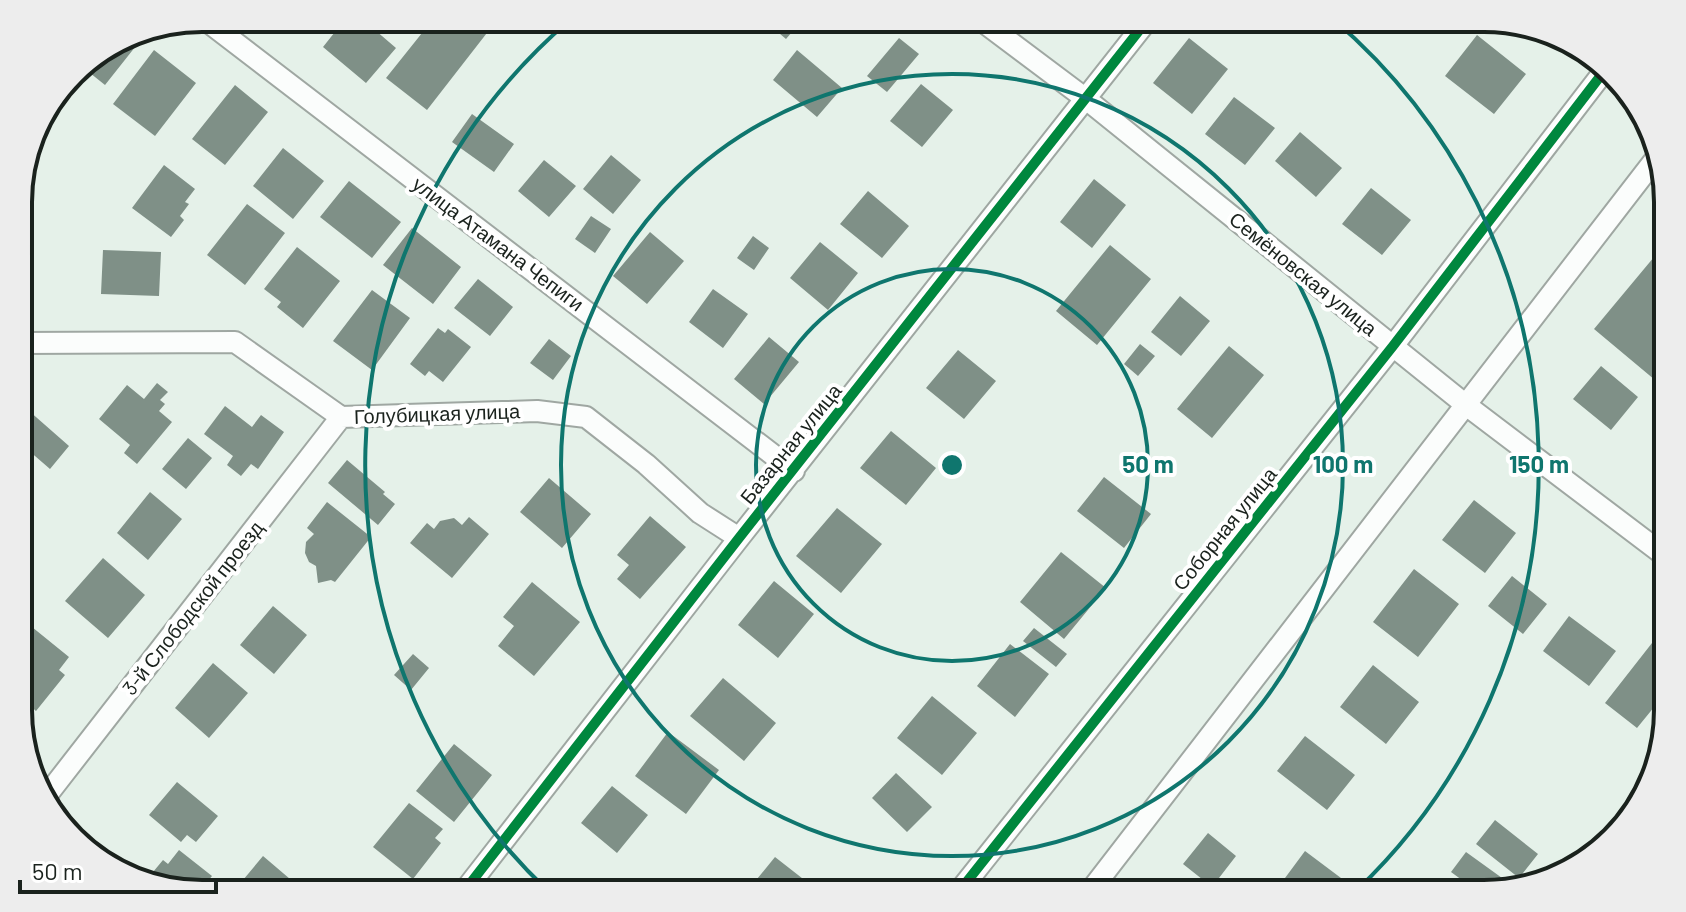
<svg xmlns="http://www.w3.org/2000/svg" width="1686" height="912" viewBox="0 0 1686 912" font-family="Barlow,sans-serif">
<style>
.building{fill:#7f9087}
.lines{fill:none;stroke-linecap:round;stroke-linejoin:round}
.street-casing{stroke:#9fa7a2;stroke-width:24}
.street{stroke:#fbfdfc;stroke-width:20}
.cycleway-casing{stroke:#fff;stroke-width:15}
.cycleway{stroke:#00873e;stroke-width:10}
.ring{fill:none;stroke:#0f766e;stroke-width:4}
.labels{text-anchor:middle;stroke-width:8;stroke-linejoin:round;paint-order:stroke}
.street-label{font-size:20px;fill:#1a221d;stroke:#fff}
.rim{fill:none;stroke:#1a221d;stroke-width:4}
.centre{fill:#0f766e;stroke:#fff;stroke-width:4}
.ring-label{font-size:24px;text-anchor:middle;font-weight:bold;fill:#0f766e;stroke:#fff;stroke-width:8;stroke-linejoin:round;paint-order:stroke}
</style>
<rect width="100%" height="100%" fill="#e5f1e9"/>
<path class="building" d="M346,18H361L396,48L366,83L323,47Z
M434,18H476L490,29L427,110L386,78Z
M682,18H701L695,27Z
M761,18H804L786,39Z
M143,30L147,32L105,85L80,65L132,32Z
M1477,35L1526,74L1494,114L1445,76Z
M899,38L919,54L887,92L867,76Z
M1189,38L1228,69L1192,114L1153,83Z
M154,50L196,83L155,136L113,104Z
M797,50L842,88L817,117L773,80Z
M921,84L953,110L922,147L890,121Z
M235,85L268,112L225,165L192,139Z
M1234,97L1275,128L1245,165L1205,134Z
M472,114L514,144L494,172L452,142Z
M1300,132L1342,168L1316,197L1275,161Z
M283,148L324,181L293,219L253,186Z
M611,155L641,180L613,214L583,189Z
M544,160L576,186L549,217L518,191Z
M164,165L195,189L185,202L189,204L180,216L184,220L171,237L132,208Z
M1094,179L1126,205L1092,248L1060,222Z
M349,181L401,222L372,258L320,217Z
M1371,188L1411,220L1382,255L1342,224Z
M868,191L909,226L882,258L840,224Z
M247,204L285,233L245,285L207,255Z
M591,216L611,229L595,253L575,239Z
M412,228L461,267L433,304L383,265Z
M650,232L684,261L647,304L613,276Z
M753,236L769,248L754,270L737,258Z
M820,242L858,273L828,310L790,278Z
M1110,245L1151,279L1097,345L1056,311Z
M297,247L340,281L303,328L277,307L281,302L264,289Z
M103,250L161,252L159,296L101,294Z
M1654,257L1668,268V365L1655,380L1594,329Z
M478,279L513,307L490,336L454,308Z
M713,289L748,314L723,348L689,322Z
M372,290L410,318L372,370L333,341Z
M1180,296L1210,321L1181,356L1151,332Z
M438,328L445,333L448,329L471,347L443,382L429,371L425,376L410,364Z
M769,337L799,362L764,404L734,379Z
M549,339L571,356L553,380L530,363Z
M1140,344L1155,356L1138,376L1124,364Z
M1229,346L1264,375L1212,438L1177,409Z
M958,350L996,381L964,419L926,388Z
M1601,366L1638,397L1611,430L1573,399Z
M157,383L168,392L160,400L165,404L159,411L172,422L137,464L124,453L130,445L99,419L127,385L144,399Z
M1668,391V421L1653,410Z
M20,403L69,446L50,469L20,443Z
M225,406L252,427L261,415L284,432L258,469L251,464L241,476L227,465L233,456L204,434Z
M891,431L936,468L906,505L860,468Z
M188,438L212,458L186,489L162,469Z
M347,460L385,492L383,494L395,504L378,525L328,483Z
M1104,477L1151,514L1124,548L1077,511Z
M549,478L591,514L562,548L520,512Z
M150,492L182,519L148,560L117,533Z
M1474,500L1516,533L1485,573L1442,540Z
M327,502L371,537L335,582L331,580L318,583L316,566L309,562L305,553L306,542L314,534L307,528Z
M837,508L882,544L841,593L796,556Z
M650,516L686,547L640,599L617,579L629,565L617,555Z
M469,517L489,534L452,578L410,543L427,523L434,529L440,521L454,518L462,525Z
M1061,552L1106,588L1064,639L1020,602Z
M103,558L145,595L108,638L65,601Z
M1414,569L1459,604L1418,657L1373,622Z
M1512,576L1547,604L1523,634L1488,606Z
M774,581L814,614L778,658L738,625Z
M532,582L580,622L534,676L498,646L514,626L503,617Z
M273,606L307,635L274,674L240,645Z
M1569,616L1616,651L1589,686L1543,651Z
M32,627L69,657L59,670L65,675L36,711L20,697V643Z
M1034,628L1067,654L1056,667L1023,641Z
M1652,643L1668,656V690L1637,728L1605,703Z
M1010,644L1049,674L1015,717L977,686Z
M413,654L429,668L411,690L394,675Z
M213,663L248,693L209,738L175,708Z
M1373,665L1419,702L1386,744L1340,707Z
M723,678L776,723L744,761L690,716Z
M932,696L977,733L942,775L897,738Z
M668,732L719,770L686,814L635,776Z
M1305,736L1355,775L1327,810L1277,771Z
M454,744L492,775L454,822L416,791Z
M896,773L932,807L907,832L872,798Z
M177,782L218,816L196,842L187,835L181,842L149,815Z
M612,786L648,815L617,853L581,823Z
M409,803L443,829L435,838L441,843L413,879L373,847Z
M1495,820L1538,854L1519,878L1476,844Z
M1208,833L1236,856L1212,887L1183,864Z
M179,850L212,876L198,893L148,878L163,860L168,864Z
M1305,851L1345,881L1335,894H1306L1285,878Z
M1466,852L1509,883L1503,891L1481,894L1451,872Z
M106,854L132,876L110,870L100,860Z
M263,856L290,879L278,894H248L238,886Z
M775,857L807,882L798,894H776L757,879Z"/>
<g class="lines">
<defs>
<path id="street" d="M203,18L794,471
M978,18L1086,99L1466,405L1668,558
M20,343L235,342L341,417L537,411L586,417L646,464L700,513L739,538
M44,799L341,417
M462,894L739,538L1149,18
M957,894L1393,346L1605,70
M1088,894L1657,157"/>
</defs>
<use href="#street" class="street-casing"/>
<use href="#street" class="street"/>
<defs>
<path id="cycleway" d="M462,894L739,538L1149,18
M957,894L1393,346L1605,70"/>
</defs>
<use href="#cycleway" class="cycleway-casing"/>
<use href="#cycleway" class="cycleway"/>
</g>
<g class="ring">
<circle cx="952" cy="465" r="196"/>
<circle cx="952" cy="465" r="391"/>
<path d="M548 891A587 587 0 0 1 571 19M1333 19A587 587 0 0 1 1356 891"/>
</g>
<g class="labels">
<g class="street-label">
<text transform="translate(498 244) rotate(37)" y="7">улица Атамана Чепиги</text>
<text transform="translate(1303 274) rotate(39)" y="7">Семёновская улица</text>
<text transform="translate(437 414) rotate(-2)" y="7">Голубицкая улица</text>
<text transform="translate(791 444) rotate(-51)" y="7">Базарная улица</text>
<text transform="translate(1225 529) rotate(-51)" y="7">Соборная улица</text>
<text transform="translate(193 608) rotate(-52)" y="7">3-й Слободской проезд</text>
</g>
</g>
<path d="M0 0H1686V912H0ZM202 32H1484A170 170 0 0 1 1654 202V710A170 170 0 0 1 1484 880H202A170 170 0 0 1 32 710V202A170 170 0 0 1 202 32Z" fill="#ededed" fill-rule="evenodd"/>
<path class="rim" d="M202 32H1484A170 170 0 0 1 1654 202V710A170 170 0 0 1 1484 880H202A170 170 0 0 1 32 710V202A170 170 0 0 1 202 32Z"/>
<circle cx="952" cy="465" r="12" class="centre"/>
<g class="ring-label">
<text x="1148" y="473">50 m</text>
<text x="1343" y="473">100 m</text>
<text x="1539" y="473">150 m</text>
</g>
<path d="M20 880v12h196v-12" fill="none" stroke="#1a221d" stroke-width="4"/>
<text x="32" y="880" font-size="24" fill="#1a221d" stroke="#ffffff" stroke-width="6" paint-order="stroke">50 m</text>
</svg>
